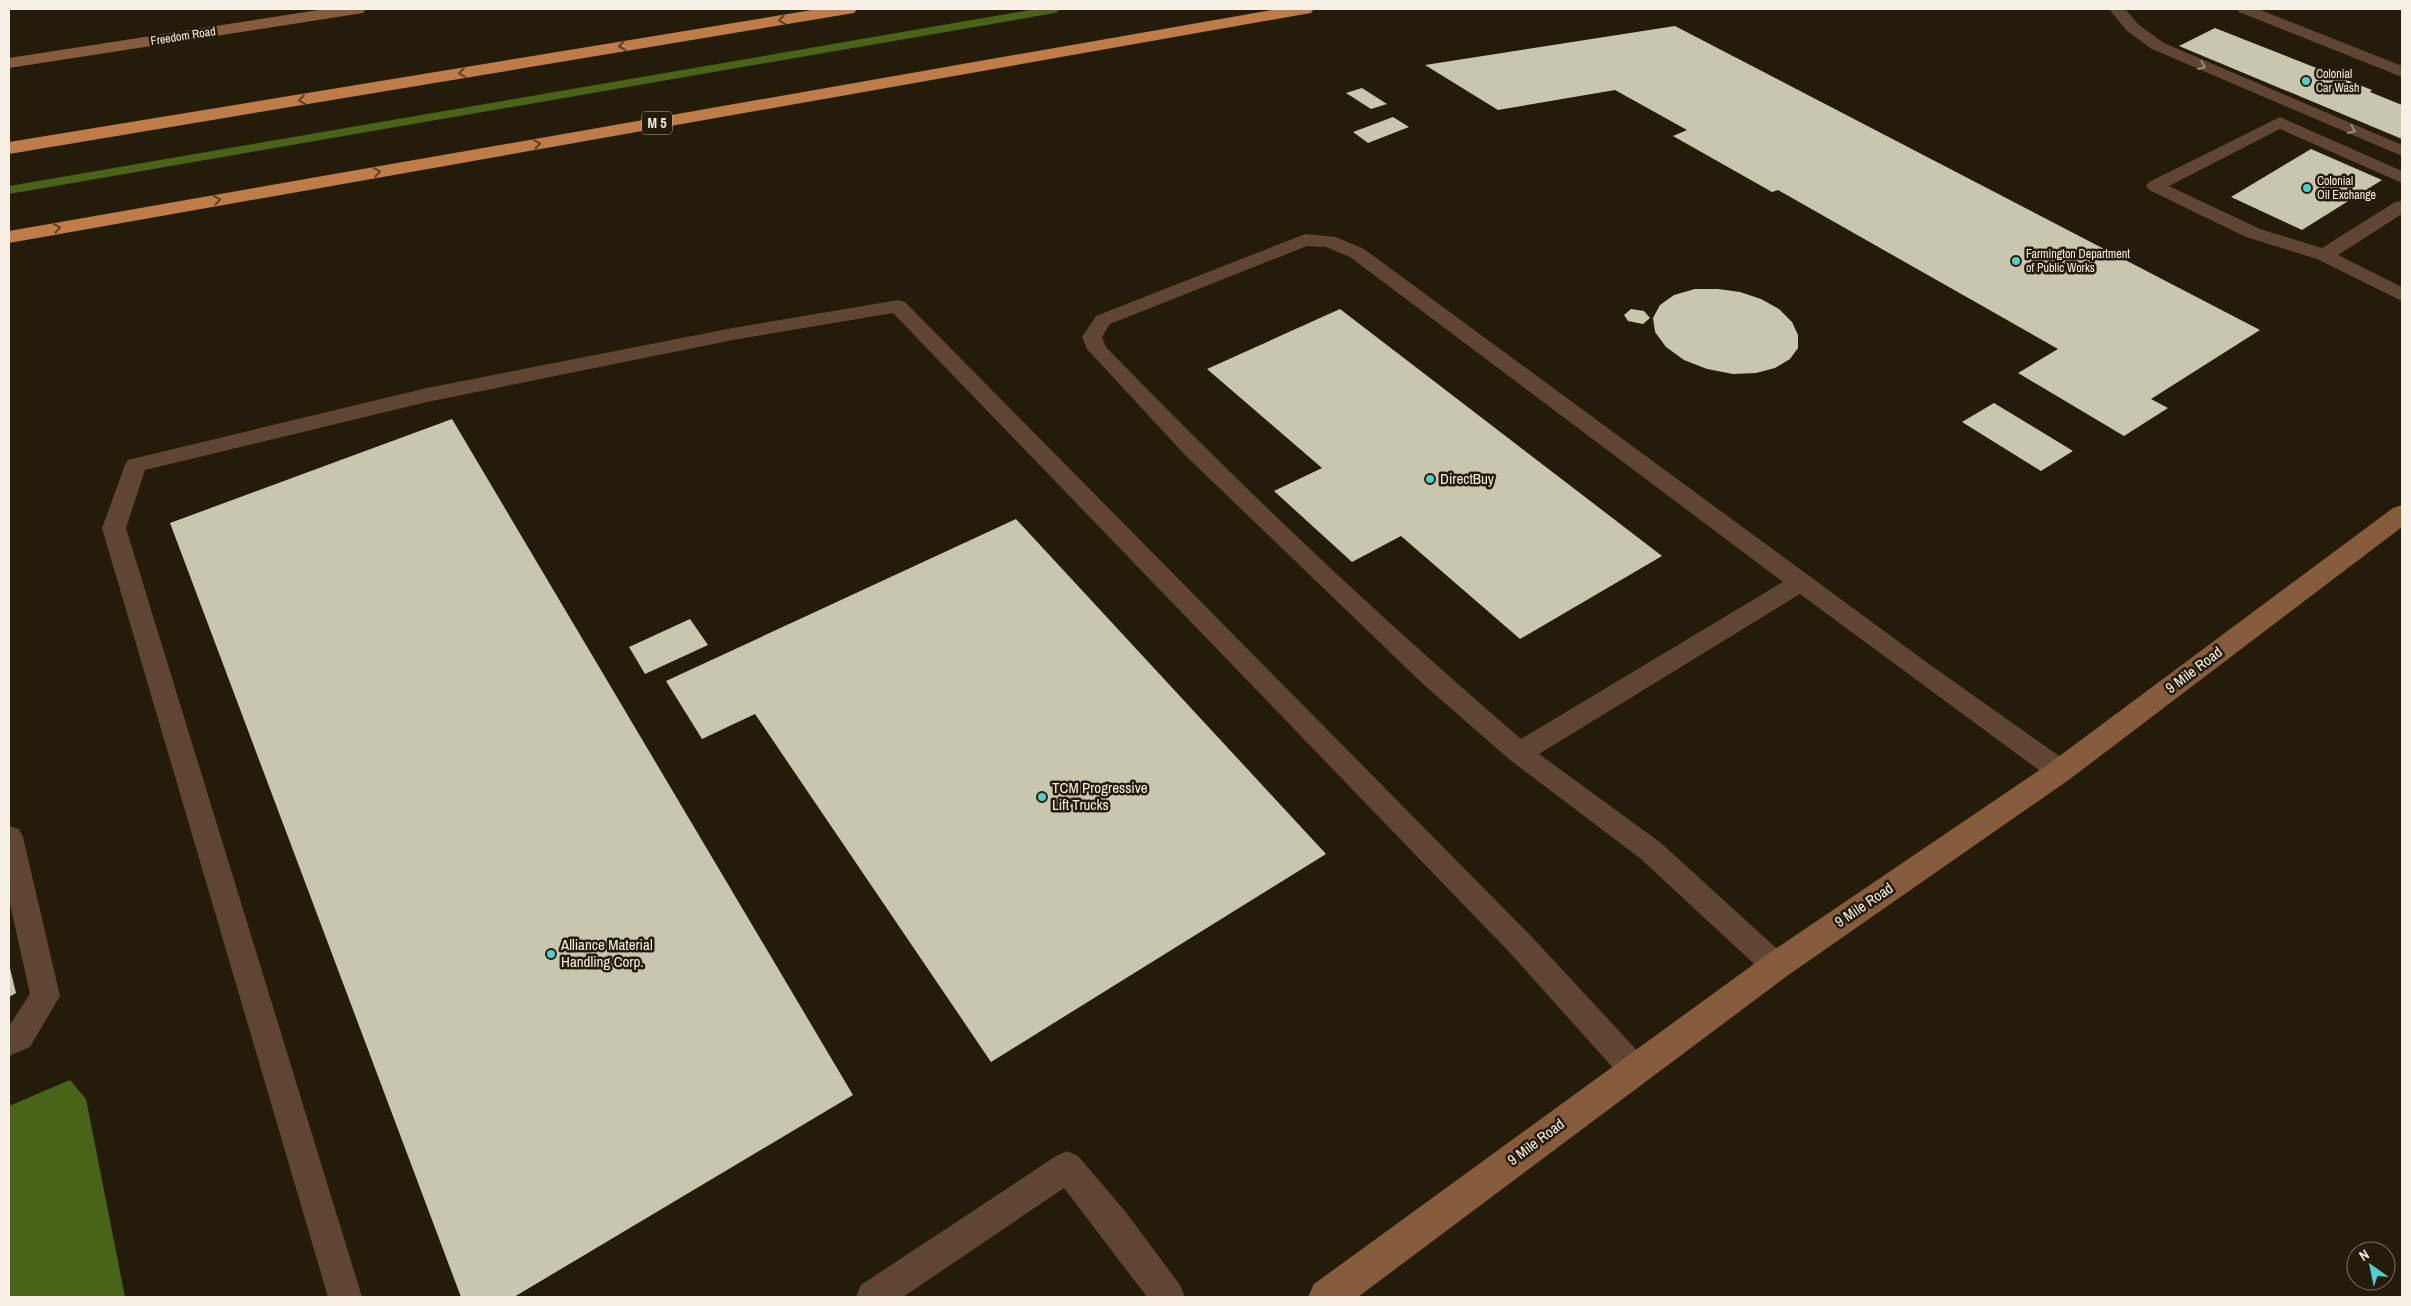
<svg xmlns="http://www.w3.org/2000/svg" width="2411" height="1306" viewBox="0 0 2411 1306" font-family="'Archivo Narrow',sans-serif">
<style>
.water{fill:#496318}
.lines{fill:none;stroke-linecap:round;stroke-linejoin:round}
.stream{fill:#496318;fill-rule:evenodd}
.building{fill:#c8c6ae}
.lane{fill:#604632;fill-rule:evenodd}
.secondary{fill:#865c3c;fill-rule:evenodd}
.highway{fill:#bd7c48;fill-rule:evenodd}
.oneway{stroke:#624222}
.oneway2{stroke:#9c8a7a}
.poi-dot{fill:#52cdce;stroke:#251b09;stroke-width:2}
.labels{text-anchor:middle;stroke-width:5;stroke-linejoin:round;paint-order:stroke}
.far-street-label{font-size:12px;fill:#f7f0e5;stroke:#251b09}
.far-poi-label{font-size:12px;fill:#f7f0e5;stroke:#251b09;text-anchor:start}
.shield{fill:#251b09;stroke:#b8b0a3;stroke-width:1}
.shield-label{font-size:14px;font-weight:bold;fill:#f7f0e5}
.poi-label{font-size:15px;fill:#f7f0e5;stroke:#251b09;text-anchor:start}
.street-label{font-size:15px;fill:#f7f0e5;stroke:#251b09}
</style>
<rect width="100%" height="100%" fill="#251b09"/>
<path class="water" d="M70,1080L86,1099L125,1297H9V1106Z"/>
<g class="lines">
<path class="stream" d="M1036,9H1061L1055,13L9,194V186Z"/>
</g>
<path class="building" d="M1675,26L2260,330L2151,399L2168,408L2124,436L2018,373L2058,349L1778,190L1772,192L1673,136L1687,130L1615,90L1498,110L1425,65Z
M2215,28L2372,90L2370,92L2402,105V139L2179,46Z
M1362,88L1387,104L1371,109L1346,93Z
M1393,117L1409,127L1368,143L1353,132Z
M2311,149L2382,180L2302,230L2231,197Z
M1695,289H1718L1740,292L1761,299L1779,309L1792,322L1798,335V348L1790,359L1775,368L1756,373L1733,374L1707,369L1684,360L1666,347L1655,332L1653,318L1660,305L1674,295Z
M1340,309L1662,556L1520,639L1401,536L1352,562L1274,491L1322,468L1207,369Z
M1631,309L1644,311L1650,318L1643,324L1628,321L1624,315Z
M1994,403L2073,451L2041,471L1962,422Z
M452,419L853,1095L514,1297H461L170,523Z
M1016,519L1326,854L991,1062L755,714L702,739L666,681Z
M690,619L708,645L645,674L629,647Z
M9,964L16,993L9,997Z"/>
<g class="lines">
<path class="lane" d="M2109,9H2125L2139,25L2164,43L2402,145V156L2152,49L2127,31Z
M2237,9H2258L2402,66V77L2239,12Z
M2280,117L2402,171V183L2280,129L2169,186L2260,229L2322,248L2395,202L2402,201V214L2338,255L2402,287V301L2317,259L2246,237L2149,190L2146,186L2149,182Z
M1305,234L1336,237L1364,249L1929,664L2069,763L2073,771L2069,779L2060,782L2051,779L1800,594L1539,754L1661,843L1786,957L1791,966L1786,975L1776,979L1766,975L1641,859L1510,760L1423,684L1185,455L1087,349L1082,337L1096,316ZM1307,246L1326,247L1350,257L1783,582L1521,739C1377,615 1238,484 1106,347L1102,337L1110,324Z
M898,300L905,302L1532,937L1645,1059L1650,1069L1645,1079L1634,1083L1623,1079L1512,955L893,313L733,340L427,402L145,470L126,528L362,1297H328L102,528L125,465L128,460L136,458L427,388L733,328Z
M9,826L19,829L23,837L60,996L30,1047L9,1056V1026L30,994L9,899Z
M1067,1151L1078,1156L1125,1211L1180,1285L1185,1297H1147L1064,1188L903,1297H856L861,1285L1056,1156Z"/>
<path class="secondary" d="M325,9H366L363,13L357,14L9,68V58Z
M2402,505V527L2070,779L1787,976L1358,1297H1308L1314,1284L1765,956L2050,763L2393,508Z"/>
<path class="highway" d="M818,9H857L854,13L848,14L9,154V142Z
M1277,9H1314L1311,13L1305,14L9,243V231Z"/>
</g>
<defs><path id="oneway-chevron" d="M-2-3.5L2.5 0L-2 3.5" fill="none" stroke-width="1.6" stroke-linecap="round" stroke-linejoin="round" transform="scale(1.25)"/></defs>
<g class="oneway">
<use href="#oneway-chevron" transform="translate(782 20) rotate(171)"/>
<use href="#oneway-chevron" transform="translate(622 46) rotate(171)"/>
<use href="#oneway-chevron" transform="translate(462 73) rotate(171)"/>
<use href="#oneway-chevron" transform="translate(302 100) rotate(171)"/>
<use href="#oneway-chevron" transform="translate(537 144) rotate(-10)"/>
<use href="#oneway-chevron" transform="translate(377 172) rotate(-10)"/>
<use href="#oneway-chevron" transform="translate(217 200) rotate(-10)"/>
<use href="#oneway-chevron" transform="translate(57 228) rotate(-10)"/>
</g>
<g class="oneway2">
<use href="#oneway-chevron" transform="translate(2202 66) rotate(23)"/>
<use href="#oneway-chevron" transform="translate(2352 130) rotate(23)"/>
</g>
<g class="poi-dot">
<circle cx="2306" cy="81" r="5"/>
<circle cx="2307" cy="188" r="5"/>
<circle cx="2016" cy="261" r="5"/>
<circle cx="1430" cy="479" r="5"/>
<circle cx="1042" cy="797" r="5"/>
<circle cx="551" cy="954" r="5"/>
</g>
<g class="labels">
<g class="far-street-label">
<text transform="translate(183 36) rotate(-9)" y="4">Freedom Road</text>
</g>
<g class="far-poi-label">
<text x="2316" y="78">Colonial<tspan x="2316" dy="14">Car Wash</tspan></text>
<text x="2317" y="185">Colonial<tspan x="2317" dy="14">Oil Exchange</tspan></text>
<text x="2026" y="258">Farmington Department<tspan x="2026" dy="14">of Public Works</tspan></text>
</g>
<rect class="shield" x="642" y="111.5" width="30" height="23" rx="4"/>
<g class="shield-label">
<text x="657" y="128">M 5</text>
</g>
<g class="poi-label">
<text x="1440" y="484">DirectBuy</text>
<text x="1052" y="793">TCM Progressive<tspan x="1052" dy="17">Lift Trucks</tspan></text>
<text x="561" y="950">Alliance Material<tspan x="561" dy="17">Handling Corp.</tspan></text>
</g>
<g class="street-label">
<text transform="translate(2194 670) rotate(-37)" y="5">9 Mile Road</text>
<text transform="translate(1864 905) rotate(-34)" y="5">9 Mile Road</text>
<text transform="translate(1536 1142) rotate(-37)" y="5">9 Mile Road</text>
</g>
</g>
<rect width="2411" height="1306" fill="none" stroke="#f7f0e5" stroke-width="20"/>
<g transform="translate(2371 1266) rotate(327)"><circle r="24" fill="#251b09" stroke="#797061"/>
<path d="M0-4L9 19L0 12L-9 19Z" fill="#52cdce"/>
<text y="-8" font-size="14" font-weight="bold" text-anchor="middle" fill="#f7f0e5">N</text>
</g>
</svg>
